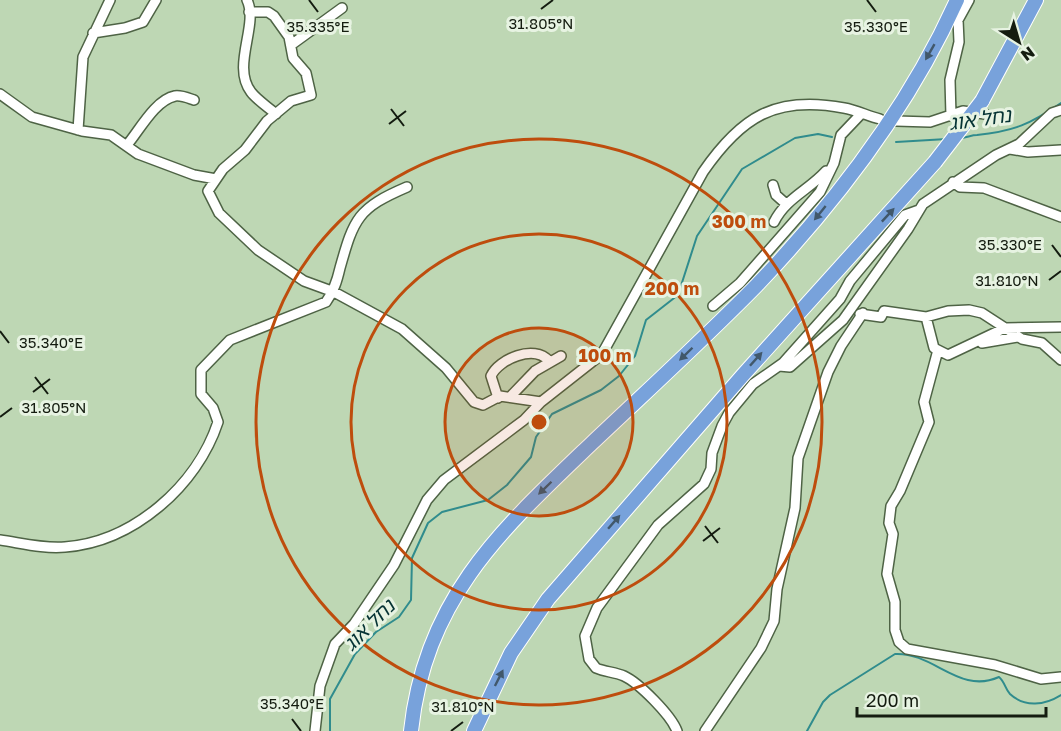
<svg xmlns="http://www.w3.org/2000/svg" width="1061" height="731" viewBox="0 0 1061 731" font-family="'Golos Text','Noto Sans Hebrew',sans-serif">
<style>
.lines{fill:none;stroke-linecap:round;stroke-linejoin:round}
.stream{stroke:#308c8d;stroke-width:2}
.minor-casing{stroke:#4e6345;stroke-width:12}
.highway-casing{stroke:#fff;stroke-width:16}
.minor{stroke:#fff;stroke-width:9}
.highway{stroke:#78a2db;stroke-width:14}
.highway-bridge-casing{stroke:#fff;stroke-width:16;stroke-linecap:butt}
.highway-bridge{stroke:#78a2db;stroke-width:14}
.oneway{fill:#41586b}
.ticks{fill:none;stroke:#141c10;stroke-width:2}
.ring{fill:none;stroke:#be4d0d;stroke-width:3}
.labels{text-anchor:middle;stroke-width:6;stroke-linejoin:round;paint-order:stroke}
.water-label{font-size:20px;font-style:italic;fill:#063334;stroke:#e7f3e2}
.ticks-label{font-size:15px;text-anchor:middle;fill:#141c10;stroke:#e7f3e2;stroke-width:6;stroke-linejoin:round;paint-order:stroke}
.centre{fill:#be4d0d;stroke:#e7f3e2;stroke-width:3}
.ring-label{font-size:18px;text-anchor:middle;font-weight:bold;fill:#be4d0d;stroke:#e7f3e2;stroke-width:6;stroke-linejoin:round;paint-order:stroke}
</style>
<rect width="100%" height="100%" fill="#bed7b4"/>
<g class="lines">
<path class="stream" d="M959,138C966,138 971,135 977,135C1015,131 1030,124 1061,103
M896,142L947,139
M330,731V699L355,654L376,632L399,617L411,600L412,558L428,523L442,512L488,500L507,485L531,457L536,437L552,414L601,390L619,376L635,356L646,320L678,295L697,236L742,169L795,138L818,134L832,137
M807,731L823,702L830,695L895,654C934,652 959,695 999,677C1005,682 1005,689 1010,694C1025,708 1045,705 1061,695"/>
<defs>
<path id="minor" d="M247,0C259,25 231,66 251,92C257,100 268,107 276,114
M249,12H268L274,16L289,37L293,58L306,73L311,95L291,101L267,121L245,150L223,169L208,191L219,213L258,250L304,281L334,292L402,329L446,368L474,402L483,405L500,396L541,402L602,354L703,172C741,117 775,95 844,108C856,110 868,116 880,119
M93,33L125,28L143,22L156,0
M291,45L342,8
M0,94L32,117L82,131L111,135L138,154L194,175L216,179
M951,116L950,80L959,42L958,20L969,0
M896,121L930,122L963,111L985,114
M78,130L83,57L110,0
M127,145C139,131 155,100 175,96C181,95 188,98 194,100
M1010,149L1028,152L1061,150
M953,182L960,187L984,188L1061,217
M773,185L776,195L785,203
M774,222C786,198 809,190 826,171
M713,306L740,283L820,192L834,163L841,135L861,114
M860,314L881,317L884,311L926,317L934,348L948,355L1005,328L1061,327
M926,317L948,311L969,310L982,313L1022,339L1042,343L1061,360
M982,343L1018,337
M938,350L924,402L929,422L900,491L891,506L889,523L893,534L887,574L895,602V630L899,642L907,649L995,665L1041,679L1061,677
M779,366L790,367L843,320L908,229L923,204L996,155L1019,144L1052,113L1061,110
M510,397L535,371L561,356
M498,398L491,376C499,359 534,344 549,361
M0,540C21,543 44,549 65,547C133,542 197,486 218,422L213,408L201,394V370L230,340L326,302C334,291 337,281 340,268C354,218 358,208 407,187
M315,731L320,686L335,644L354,624L394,565L427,500L444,480L524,420L541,402
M677,731C671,715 639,683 624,676C615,672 605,672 596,668L589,659L585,636L597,608L658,525L704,484L711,469L712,453L722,426L729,413L753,384L783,363L840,299L850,281L905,215L919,210
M705,731L761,648L774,621L777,589L795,508L798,458L828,372L841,346L863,313"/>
<path id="highway" d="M982,101L1036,0
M411,731C425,598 502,529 592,443C647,391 704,339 757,285C836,202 910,105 957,0
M474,731L511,653L548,599L743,375L935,162"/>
</defs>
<use href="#minor" class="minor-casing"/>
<use href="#highway" class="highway-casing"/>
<use href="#minor" class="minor"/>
<use href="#highway" class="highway"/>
<defs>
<path id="highway-bridge" d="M935,162L982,101"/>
</defs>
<use href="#highway-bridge" class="highway-bridge-casing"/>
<use href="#highway-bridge" class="highway-bridge"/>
</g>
<defs><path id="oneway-solid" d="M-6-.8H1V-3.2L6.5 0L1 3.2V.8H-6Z" transform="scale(1.5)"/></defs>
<g class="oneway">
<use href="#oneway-solid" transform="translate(930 52) rotate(120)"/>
<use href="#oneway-solid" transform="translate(820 213) rotate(129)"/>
<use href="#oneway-solid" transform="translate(888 215) rotate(-47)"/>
<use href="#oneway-solid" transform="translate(686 354) rotate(136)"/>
<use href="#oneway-solid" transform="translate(756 359) rotate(-48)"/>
<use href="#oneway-solid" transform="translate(545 488) rotate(136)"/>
<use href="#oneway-solid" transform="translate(614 522) rotate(-49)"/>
<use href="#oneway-solid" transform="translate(499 678) rotate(-63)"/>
</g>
<path class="ticks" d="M309,0L318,12M867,0L876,12M541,9L553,0M391,109L404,126M389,124L406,111M1052,245L1061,257M1049,280L1061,271M0,331L9,343M35,377L48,394M33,392L50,379M0,417L12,408M705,526L718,543M703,541L720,528M292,719L301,731M451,731L463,722"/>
<circle cx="539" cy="422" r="94" fill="#be4d0d" fill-opacity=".12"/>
<g class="ring">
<circle cx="539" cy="422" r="94"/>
<circle cx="539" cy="422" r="188"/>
<circle cx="539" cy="422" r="283"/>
</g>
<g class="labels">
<g class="water-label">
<text transform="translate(980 119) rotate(-8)" y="7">נחל אוג</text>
<text transform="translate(369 625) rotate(-45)" y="7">נחל אוג</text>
</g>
</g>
<g class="ticks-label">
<text x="541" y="29">31.805°N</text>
<text x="318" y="32">35.335°E</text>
<text x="876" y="32">35.330°E</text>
<text x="1010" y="250">35.330°E</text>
<text x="1007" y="286">31.810°N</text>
<text x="51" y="348">35.340°E</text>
<text x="54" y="413">31.805°N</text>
<text x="292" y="709">35.340°E</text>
<text x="463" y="712">31.810°N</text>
</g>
<circle cx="539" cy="422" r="9" class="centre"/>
<g class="ring-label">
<text x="739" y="228">300 m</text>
<text x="672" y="295">200 m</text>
<text x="605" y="362">100 m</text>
</g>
<g transform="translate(1019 42) rotate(143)" stroke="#e7f3e2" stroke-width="4.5" paint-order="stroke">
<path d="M0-4.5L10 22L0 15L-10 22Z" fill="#141c10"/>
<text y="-9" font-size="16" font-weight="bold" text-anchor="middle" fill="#141c10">N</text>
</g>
<path d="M857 707v9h189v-9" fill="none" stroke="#141c10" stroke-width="3"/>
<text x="866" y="707" font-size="18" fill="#141c10" stroke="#e7f3e2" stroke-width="4.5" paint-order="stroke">200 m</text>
</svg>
